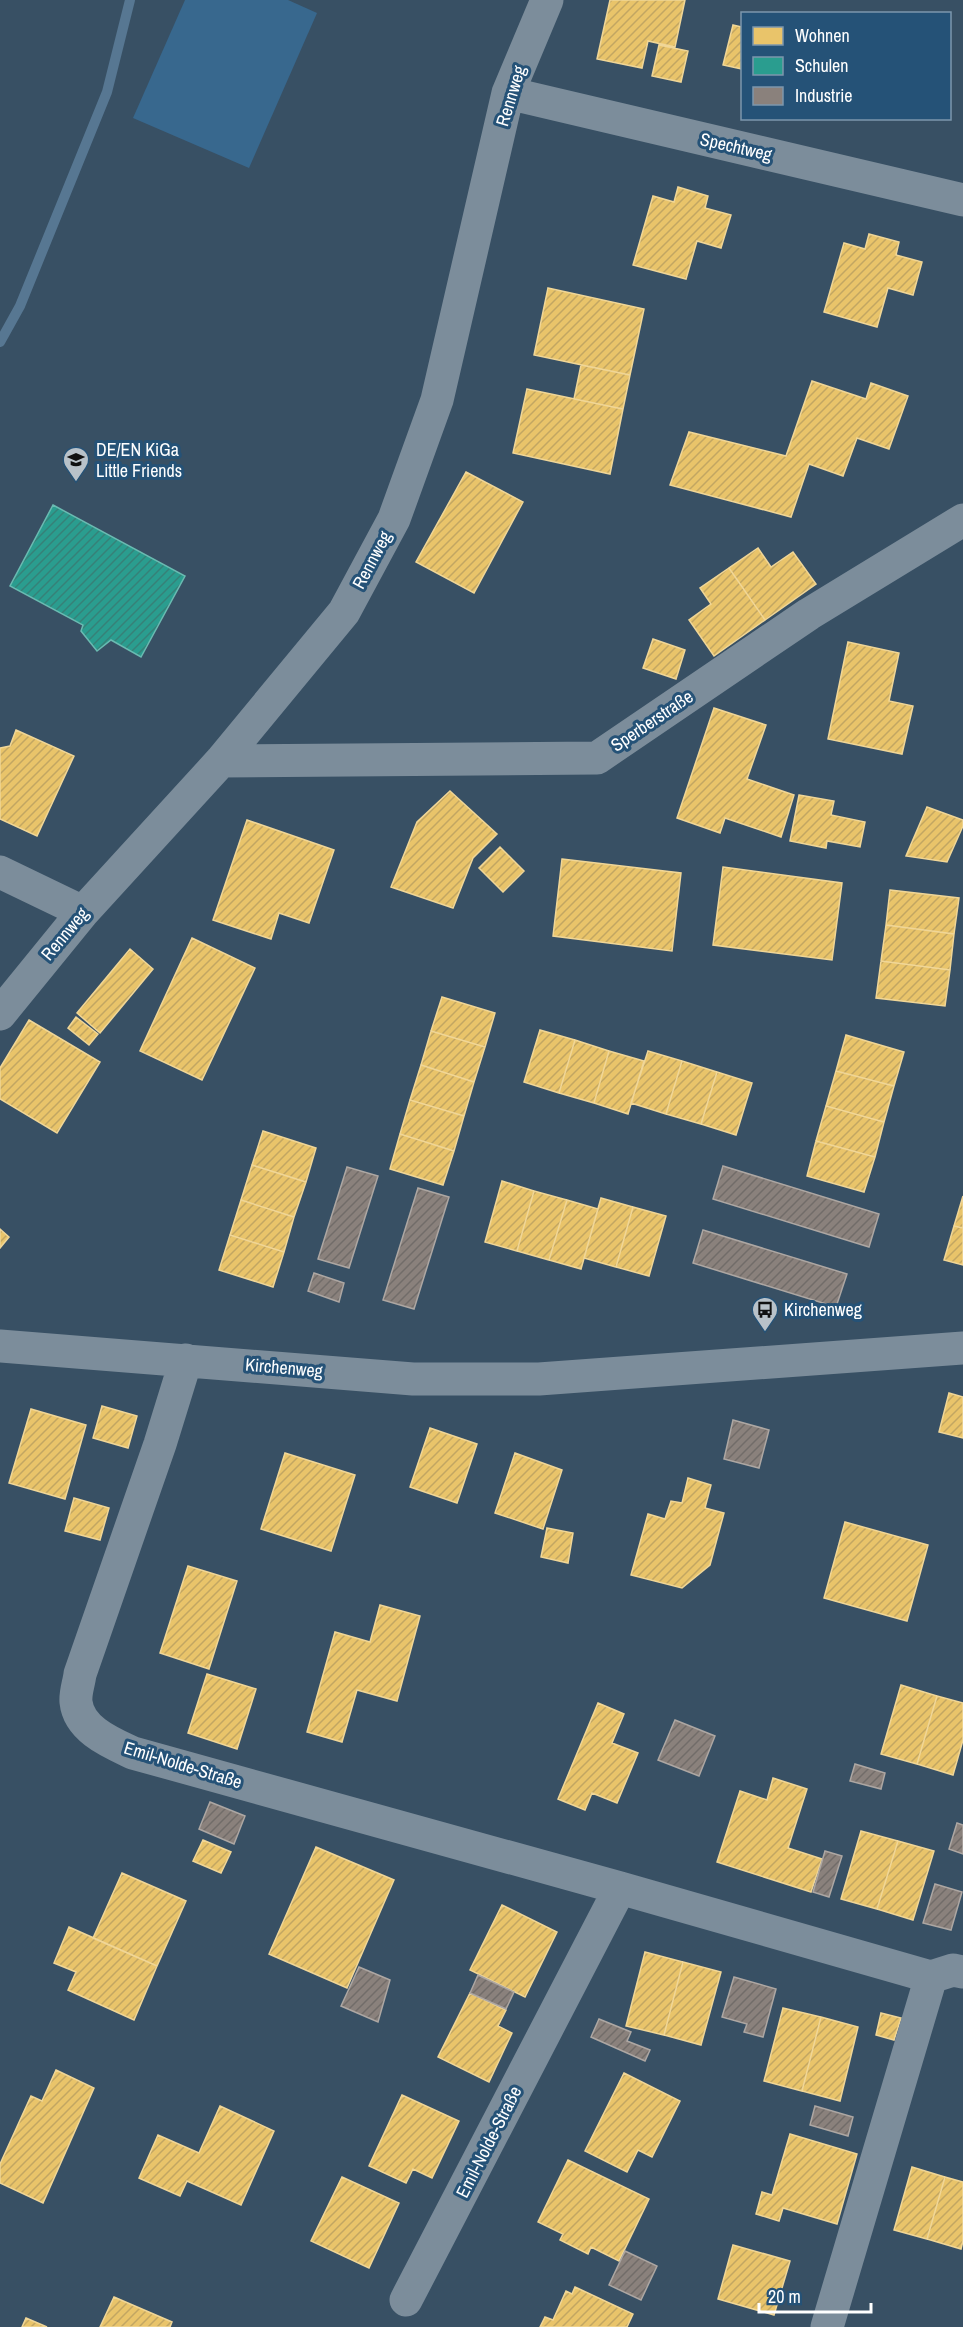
<svg xmlns="http://www.w3.org/2000/svg" width="963" height="2327" viewBox="0 0 963 2327" font-family="'Archivo Narrow',sans-serif">
<style>
.grass{fill:#38688e}
.homes{fill:url(#homes-hatch);stroke:#f0d697;stroke-width:1.5}
.schools{fill:url(#schools-hatch);stroke:#6abab1;stroke-width:1.5}
.industry{fill:url(#industry-hatch);stroke:#ada7a3;stroke-width:1.5}
.lines{fill:none;stroke-linecap:round;stroke-linejoin:round}
.stream{stroke:#577792;stroke-width:10}
.street{stroke:#7c8d9b;stroke-width:33}
.labels{text-anchor:middle;stroke-width:6;stroke-linejoin:round;paint-order:stroke}
.street-label{font-size:18px;fill:#fff;stroke:#255277}
.poi-label{font-size:18px;fill:#fff;stroke:#255277;text-anchor:start}
</style>
<defs>
<pattern id="homes-hatch" width="6" height="6" patternUnits="userSpaceOnUse" patternTransform="scale(1.5)"><rect width="6" height="6" fill="#e9c46a"/><path d="M-1 1l2-2M0 6l6-6M5 7l2-2" fill="none" stroke="#c2a662"/></pattern>
<pattern id="schools-hatch" width="6" height="6" patternUnits="userSpaceOnUse" patternTransform="scale(1.5)"><rect width="6" height="6" fill="#2a9d8f"/><path d="M-1 1l2-2M0 6l6-6M5 7l2-2" fill="none" stroke="#368178"/></pattern>
<pattern id="industry-hatch" width="6" height="6" patternUnits="userSpaceOnUse" patternTransform="scale(1.5)"><rect width="6" height="6" fill="#8a817c"/><path d="M-1 1l2-2M0 6l6-6M5 7l2-2" fill="none" stroke="#716c69"/></pattern>
</defs>
<rect width="100%" height="100%" fill="#385064"/>
<path class="grass" d="M185,0H288L317,13L249,168L133,118Z"/>
<path class="homes" d="M610,0H685L675,47L648,41L642,68L597,59Z
M733,25L742,27V69L723,65Z
M659,45L688,51L681,82L652,76Z
M678,187L708,196L705,208L731,215L721,248L697,241L686,279L633,265L653,196L674,202Z
M869,234L899,242L896,255L922,262L913,295L888,288L877,327L824,312L844,243L865,249Z
M548,288L644,309L630,375L534,355Z
M581,365L630,375L623,409L574,399Z
M812,381L866,399L871,383L908,396L889,449L857,438L843,476L809,464L791,517L670,485L689,432L786,456Z
M527,389L623,409L610,474L513,453Z
M466,472L523,502L474,593L416,562Z
M758,548L771,567L793,552L816,584L765,620L729,568Z
M729,568L765,620L714,656L689,620L711,604L700,588Z
M653,639L685,650L676,679L643,668Z
M848,642L899,653L889,701L913,706L902,754L828,739Z
M714,708L766,725L747,779L794,795L781,837L725,818L720,833L677,818Z
M16,730L74,756L37,836L0,819V748L10,746Z
M450,791L497,834L473,858L453,908L391,887L417,822Z
M799,795L834,801L831,815L865,822L860,847L827,841L826,848L790,841Z
M927,807L963,820V826L947,862L906,856Z
M247,820L334,850L309,923L279,913L271,939L213,920Z
M500,847L524,871L503,892L479,868Z
M562,859L681,873L672,951L553,936Z
M723,867L842,883L832,960L713,945Z
M890,890L959,898L954,934L886,925Z
M886,925L954,934L950,970L881,961Z
M192,938L255,968L202,1080L140,1051Z
M130,949L153,969L100,1033L77,1013Z
M881,961L950,970L945,1006L876,998Z
M442,997L495,1013L485,1047L431,1031Z
M76,1017L98,1034L89,1045L68,1028Z
M29,1020L100,1062L57,1133L0,1099V1068Z
M540,1030L575,1040L559,1093L524,1082Z
M431,1031L485,1047L474,1082L421,1065Z
M846,1035L904,1052L894,1086L836,1071Z
M575,1040L609,1051L594,1103L559,1093Z
M609,1051L644,1061L628,1114L594,1103Z
M648,1051L682,1061L666,1114L631,1103Z
M682,1061L717,1072L701,1124L666,1114Z
M421,1065L474,1082L464,1116L410,1100Z
M836,1071L894,1086L884,1122L826,1106Z
M717,1072L752,1083L736,1135L701,1124Z
M410,1100L464,1116L454,1151L400,1134Z
M826,1106L884,1122L875,1157L816,1141Z
M263,1131L316,1148L306,1182L252,1165Z
M400,1134L454,1151L443,1185L390,1169Z
M816,1141L875,1157L864,1192L807,1176Z
M252,1165L306,1182L294,1217L241,1200Z
M502,1181L534,1191L517,1251L485,1242Z
M534,1191L567,1200L549,1260L517,1251Z
M963,1196V1228L954,1226Z
M601,1198L633,1207L616,1267L584,1258Z
M241,1200L294,1217L284,1252L230,1235Z
M567,1200L598,1209L581,1269L549,1260Z
M633,1207L666,1216L649,1276L616,1267Z
M954,1226L963,1228V1265L944,1260Z
M0,1229L9,1237L0,1248Z
M230,1235L284,1252L273,1287L219,1270Z
M949,1393L963,1397V1438L939,1432Z
M102,1406L137,1416L128,1448L93,1438Z
M31,1409L86,1425L65,1499L9,1483Z
M430,1428L477,1444L457,1503L410,1487Z
M285,1453L355,1475L331,1551L261,1529Z
M515,1453L562,1470L543,1529L495,1513Z
M688,1478L711,1485L705,1508L724,1513L710,1565L682,1588L631,1575L648,1514L665,1519L671,1501L682,1503Z
M74,1498L109,1508L100,1540L65,1531Z
M845,1522L928,1545L907,1621L824,1598Z
M547,1528L573,1533L568,1563L541,1557Z
M188,1566L237,1581L209,1669L160,1653Z
M380,1605L420,1616L397,1701L357,1690L342,1742L307,1732L335,1632L370,1642Z
M207,1674L256,1689L237,1749L188,1733Z
M901,1685L937,1696L917,1764L881,1754Z
M937,1696L963,1703V1740L953,1775L917,1764Z
M598,1703L624,1714L612,1743L638,1753L617,1803L592,1793L585,1810L558,1799Z
M773,1778L807,1789L788,1848L822,1859L811,1892L717,1862L740,1791L767,1800Z
M861,1831L898,1841L877,1909L841,1899Z
M203,1840L231,1852L221,1873L193,1861Z
M898,1841L934,1851L913,1920L877,1909Z
M316,1847L394,1880L347,1988L269,1954Z
M122,1873L186,1901L157,1966L93,1938Z
M502,1905L557,1932L525,1997L470,1970Z
M69,1927L157,1966L134,2020L68,1990L76,1972L54,1963Z
M645,1952L683,1962L664,2035L626,2026Z
M683,1962L721,1972L701,2045L664,2035Z
M470,1993L506,2010L498,2026L512,2033L489,2082L438,2057Z
M783,2008L821,2017L802,2091L764,2081Z
M881,2013L901,2018L894,2040L876,2035Z
M821,2017L858,2027L840,2101L802,2091Z
M56,2070L94,2088L43,2203L0,2183V2164L31,2096L42,2101Z
M624,2073L680,2101L652,2157L638,2150L627,2172L585,2151Z
M402,2095L459,2121L432,2178L413,2169L406,2183L369,2166Z
M220,2106L274,2131L241,2205L187,2181L180,2196L139,2178L158,2135L199,2153Z
M790,2134L857,2154L837,2224L783,2208L779,2221L756,2214L762,2192L772,2195Z
M568,2160L649,2199L619,2261L591,2247L588,2254L560,2240L563,2234L538,2222Z
M912,2167L945,2177L927,2239L894,2230Z
M342,2177L399,2203L369,2268L311,2241Z
M945,2177L963,2182V2241L961,2249L927,2239Z
M733,2245L790,2261L774,2315L718,2299Z
M575,2287L633,2314L627,2327H540L545,2317L553,2320L566,2291L572,2294Z
M114,2297L172,2322L170,2327H100Z
M26,2318L47,2327H22Z"/>
<path class="schools" d="M53,505L185,576L141,657L111,640L97,651L81,631L83,625L10,586Z"/>
<path class="industry" d="M723,1166L879,1214L869,1247L713,1199Z
M347,1167L378,1176L349,1268L318,1259Z
M418,1188L449,1197L414,1309L383,1300Z
M703,1230L847,1274L836,1307L693,1263Z
M314,1273L344,1283L339,1302L308,1291Z
M733,1420L769,1430L759,1468L724,1459Z
M675,1720L715,1736L699,1776L658,1760Z
M855,1764L885,1773L881,1789L850,1781Z
M210,1802L245,1816L234,1844L199,1829Z
M957,1823L963,1825V1854L949,1849Z
M825,1851L842,1856L829,1897L813,1892Z
M935,1884L962,1892L951,1930L923,1923Z
M359,1967L390,1980L378,2022L341,2006Z
M478,1975L514,1992L506,2009L470,1993Z
M734,1977L776,1989L763,2037L744,2032L747,2024L722,2017Z
M599,2019L631,2032L627,2041L650,2050L645,2061L591,2037Z
M815,2106L853,2117L848,2136L810,2125Z
M625,2251L657,2266L641,2300L609,2285Z"/>
<g class="lines">
<path class="stream" d="M0,342L20,306L107,92L130,0"/>
<path class="street" d="M508,93L963,200
M221,761L597,758L809,614L963,520
M0,872L83,912
M0,1014L83,912L221,761L344,612L394,519L437,400L508,93L547,0
M0,1346L413,1379H539L963,1348
M186,1360L160,1444L80,1674C79,1683 75,1693 76,1702C79,1730 112,1743 133,1753L620,1888L931,1977L953,1970L963,1972
M406,2300L620,1888
M827,2327L931,1977"/>
</g>
<defs>
<symbol id="school-pin" viewBox="-11 -11 22 30"><path d="M0 17L-7.5 6A9.5 9.5 0 1 1 7.5 6Z" fill="#b9c2c9" stroke="#255277"/><path d="M0-5L7-2L0 1L-7-2ZM-4 1L0 2.5L4 1V4Q0 6-4 4Z" fill="#111"/></symbol>
<symbol id="bus-pin" viewBox="-11 -11 22 30"><path d="M0 17L-7.5 6A9.5 9.5 0 1 1 7.5 6Z" fill="#b9c2c9" stroke="#255277"/><path d="M-5-6H5V4H4V6H2V4H-2V6H-4V4H-5ZM-3.5-4V0h7V-4ZM-3.5 1.2v1.5H-2V1.2ZM2 1.2v1.5H3.5V1.2Z" fill="#111"/></symbol>
</defs>
<g fill-rule="evenodd">
<use href="#school-pin" x="61" y="445" width="30" height="40"/>
<use href="#bus-pin" x="750" y="1295" width="30" height="40"/>
</g>
<g class="labels">
<g class="street-label">
<text transform="translate(511 96) rotate(-73)" y="6">Rennweg</text>
<text transform="translate(736 147) rotate(13)" y="6">Spechtweg</text>
<text transform="translate(372 560) rotate(-62)" y="6">Rennweg</text>
<text transform="translate(652 721) rotate(-34)" y="6">Sperberstraße</text>
<text transform="translate(65 934) rotate(-50)" y="6">Rennweg</text>
<text transform="translate(284 1368) rotate(5)" y="6">Kirchenweg</text>
<text transform="translate(183 1765) rotate(17)" y="6">Emil-Nolde-Straße</text>
<text transform="translate(489 2142) rotate(-63)" y="6">Emil-Nolde-Straße</text>
</g>
<g class="poi-label">
<text x="96" y="456">DE/EN KiGa<tspan x="96" dy="21">Little Friends</tspan></text>
<text x="784" y="1316">Kirchenweg</text>
</g>
</g>
<rect x="741" y="12" width="210" height="108" fill="#255277" stroke="#7c97ad" stroke-width="1.5"/>
<rect x="753" y="27" width="30" height="18" fill="#e9c46a" stroke="#7c97ad" stroke-width="1.5"/>
<text x="795" y="42" font-size="18" fill="#ffffff">Wohnen</text>
<rect x="753" y="57" width="30" height="18" fill="#2a9d8f" stroke="#7c97ad" stroke-width="1.5"/>
<text x="795" y="72" font-size="18" fill="#ffffff">Schulen</text>
<rect x="753" y="87" width="30" height="18" fill="#8a817c" stroke="#7c97ad" stroke-width="1.5"/>
<text x="795" y="102" font-size="18" fill="#ffffff">Industrie</text>
<path d="M759 2303v9h112v-9" fill="none" stroke="#ffffff" stroke-width="3"/>
<text x="768" y="2303" font-size="18" fill="#ffffff" stroke="#255277" stroke-width="4.5" paint-order="stroke">20 m</text>
</svg>
